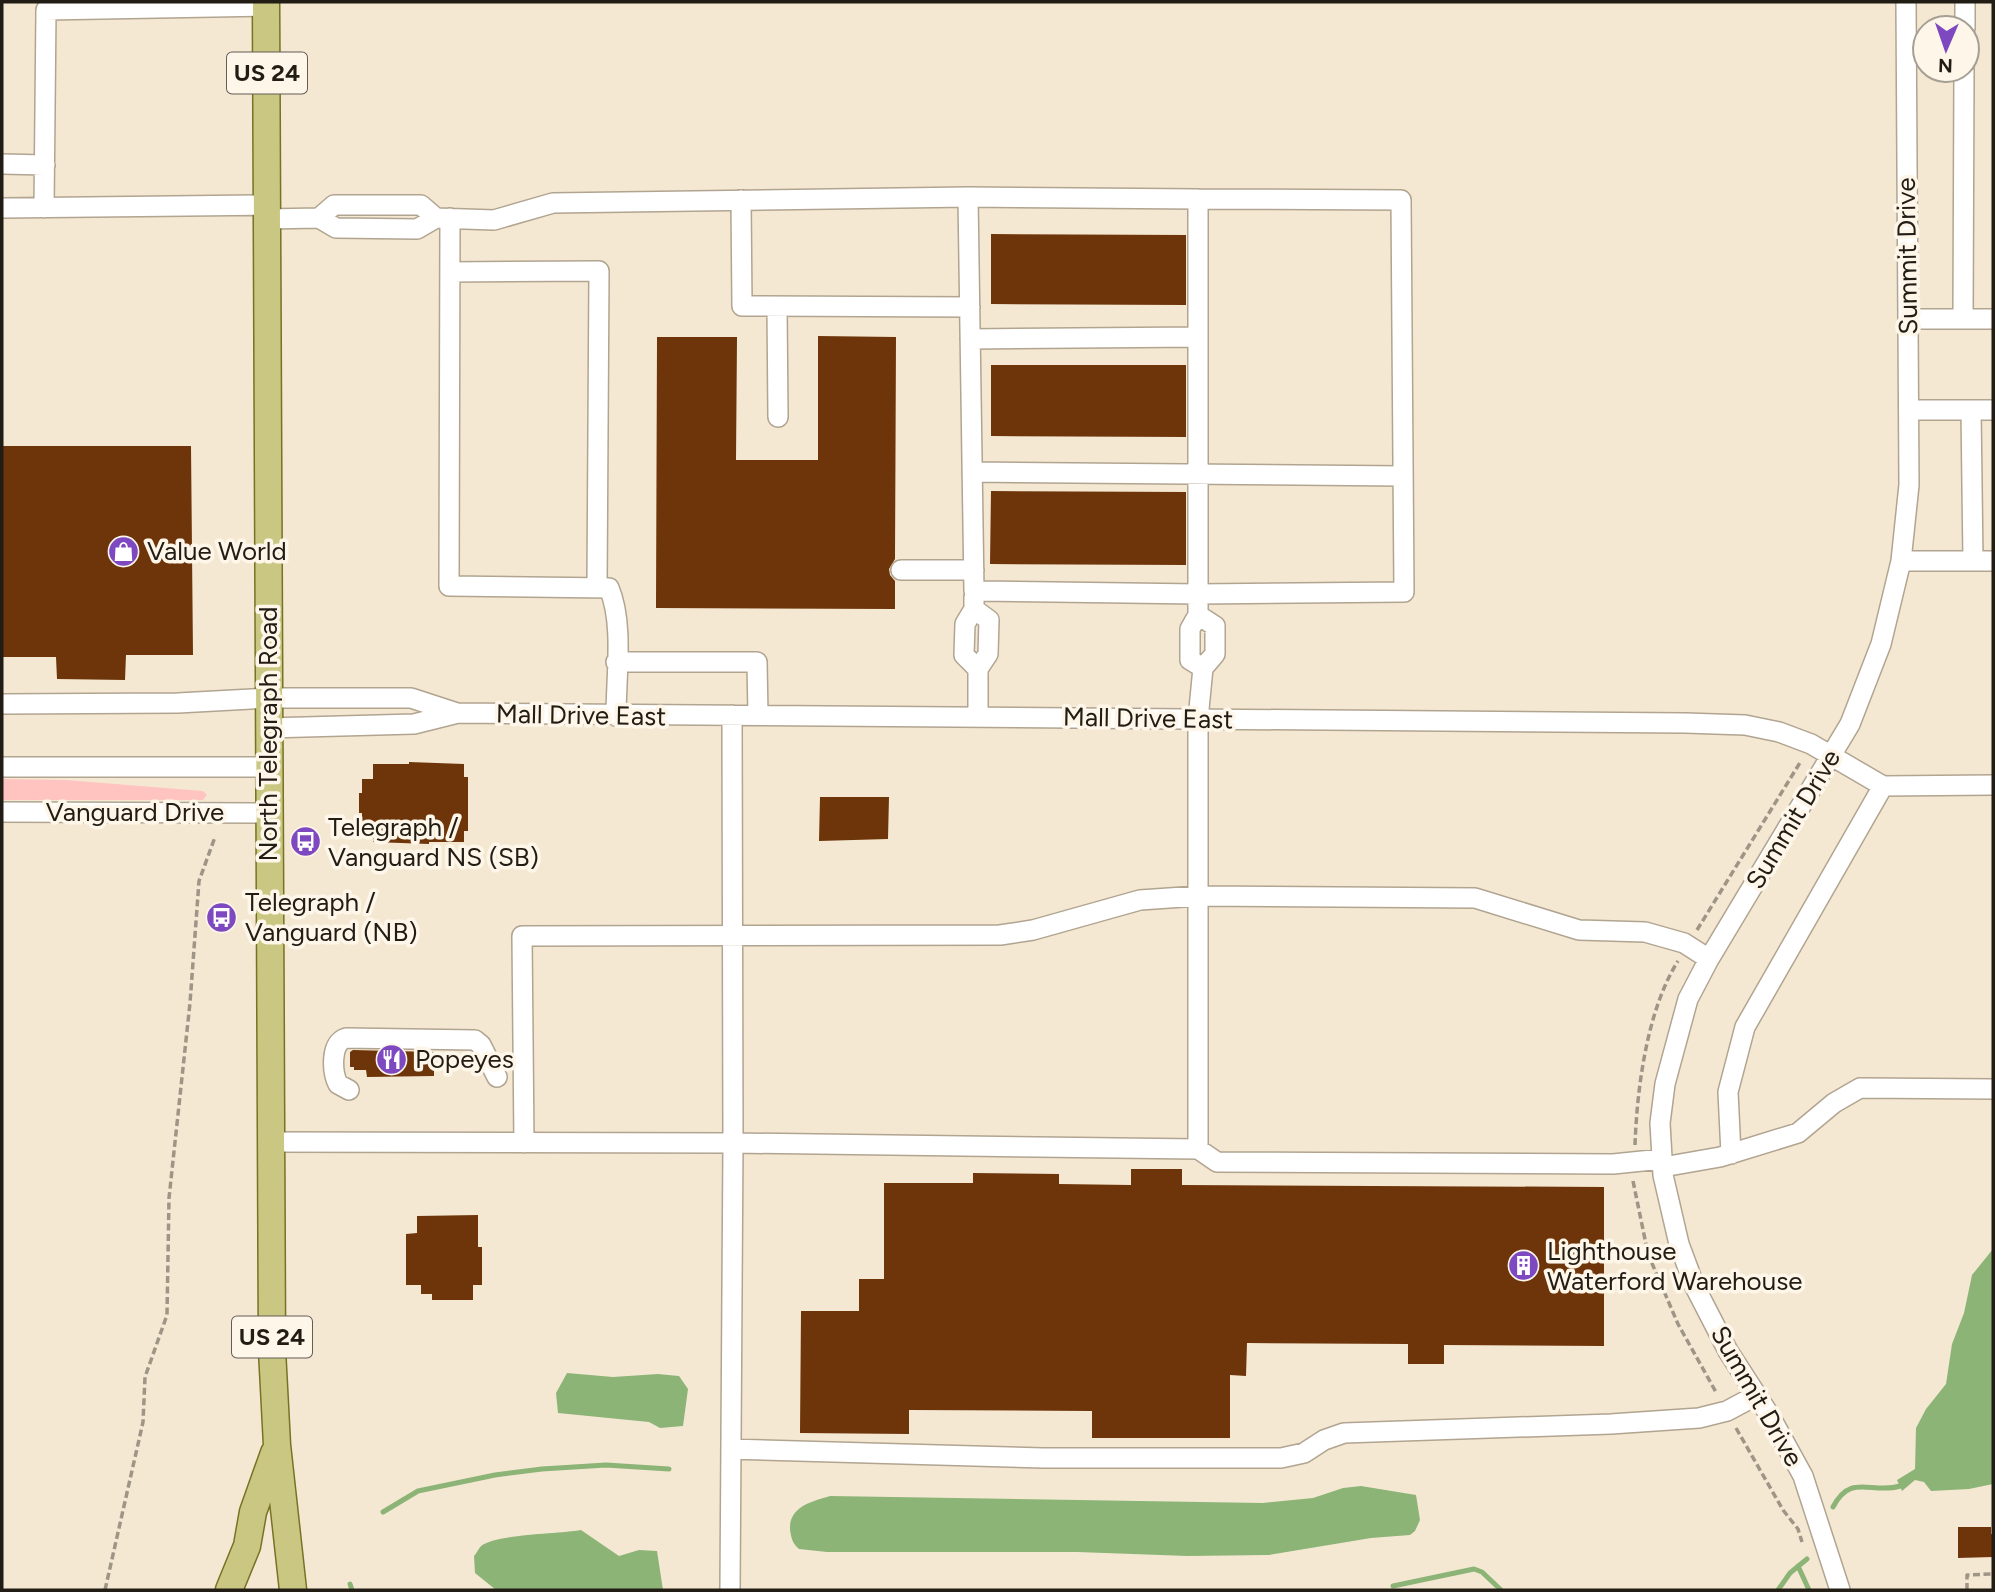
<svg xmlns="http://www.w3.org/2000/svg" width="1995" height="1592" viewBox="0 0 1995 1592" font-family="Figtree,sans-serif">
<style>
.green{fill:#ffc4c0}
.water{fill:#8cb477}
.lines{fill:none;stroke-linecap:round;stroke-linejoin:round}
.stream{stroke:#8cb477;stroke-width:5}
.building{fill:#6e350a}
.minor-casing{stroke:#b1a490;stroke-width:22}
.major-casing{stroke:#777224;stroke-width:29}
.path{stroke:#9f9586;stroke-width:3.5;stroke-dasharray:7 3.5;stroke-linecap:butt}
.minor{stroke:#fff;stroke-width:19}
.major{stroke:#c9c781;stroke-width:26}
.labels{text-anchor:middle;stroke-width:7;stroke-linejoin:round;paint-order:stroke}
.shield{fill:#fef6e9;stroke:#635d54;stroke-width:2}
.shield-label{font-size:24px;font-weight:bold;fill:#211c14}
.street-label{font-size:26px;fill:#211c14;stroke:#fef6e9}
.poi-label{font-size:26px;fill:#211c14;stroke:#fef6e9;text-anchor:start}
</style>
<rect width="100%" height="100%" fill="#f5e8d3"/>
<path class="green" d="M2,779L66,780L203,791L207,795L203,800H2Z"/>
<path class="water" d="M1993,1249V1484L1969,1489L1931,1491L1924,1482L1915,1480L1902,1491L1897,1480L1915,1469L1916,1428L1926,1409L1946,1384L1952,1344L1964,1313L1972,1275Z
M567,1373L613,1377L658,1374L679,1376L688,1389L683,1426L660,1428L649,1422L558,1413L556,1393Z
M1361,1486L1416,1495L1420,1520L1415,1531L1410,1535L1371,1538L1269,1555L1188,1556L1077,1552H827L799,1549C792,1543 791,1537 790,1529C789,1506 814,1501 830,1496L1263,1503L1313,1498L1343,1488Z
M581,1530L619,1556L639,1550L657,1551L663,1590H496L475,1573L474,1556C477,1553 478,1549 481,1546C496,1534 559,1534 581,1530Z"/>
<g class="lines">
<path class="stream" d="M1833,1507C1851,1472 1872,1495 1900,1486
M383,1512L418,1491L495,1475L542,1469L606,1465L669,1469
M1798,1566L1809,1590
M350,1584L352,1590
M1393,1586L1474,1569L1482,1572L1501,1590
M1778,1590L1790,1573L1807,1559"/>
</g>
<path class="building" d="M991,234L1186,235V305L991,304Z
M818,336L896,337L895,559L889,569L890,575L895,581V609L656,608L657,337H737L736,460H818Z
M991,365H1186V437L991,436Z
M2,446H191L193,655H126L125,680L57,679L56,657H2Z
M991,491L1186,492V565L990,564Z
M409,762L464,764V777H468V831H464V842H429V844L373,842V829H362V813H359V793H362V779H373V764H409Z
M820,797H889L888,839L819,841Z
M353,1050L434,1052V1076L367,1077L366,1070H354V1067H350V1052Z
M1131,1169H1182V1185L1604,1187V1346L1444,1345V1364H1408V1344L1247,1343L1246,1376L1230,1375V1438H1092V1411L909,1410V1434L800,1433L801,1311H859V1279H884V1183H973V1173L1059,1174V1184L1131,1185Z
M478,1215V1247H482V1285H473V1300H432V1294H421V1285H406V1234L417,1233V1216Z
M1958,1527H1991V1534H1993V1557L1958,1558Z"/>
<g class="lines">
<defs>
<path id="minor" d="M1965,28V2
M2,164L45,165
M1198,199L968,197L974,591L1198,594L1404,592L1401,200L1198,199V615L1190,629V660L1203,668
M741,200L742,306L970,307
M2,208L267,205
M44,208L46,10L266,6
M319,218L334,205H421L436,218
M450,218L449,586L609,588C624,623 616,677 616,716
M267,219L319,218L336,228L417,229L436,218L494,220L553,203L968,197
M450,272L599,271L597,588
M777,307L778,417
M1909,319H1963L1964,70
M1963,319H1993
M970,339L1198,337
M1909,410H1993
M1971,410L1973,561
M972,472L1403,476
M1901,561H1993
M901,570H974
M974,597V609L965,624L964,655L978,669
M974,609L989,620L988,654L978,669V716
M1198,615L1215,626V654L1203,668L1198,719V1149
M616,662H757L758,715
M2,704L178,703L268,698H411L457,713
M268,728L414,724L458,713L1685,723L1745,725L1779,732L1811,744L1883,786L1993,785
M2,767H268
M2,812L269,813
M349,1090L338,1084C332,1072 330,1043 346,1038L475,1040L481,1045L497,1077
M270,1142L733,1143L1198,1149L1217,1162L1613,1164L1662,1159
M524,1143L522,936L1000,935L1033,930L1140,900L1198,896L1475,898L1579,930L1645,932L1684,943L1709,959
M1731,1154L1728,1092L1745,1027L1883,786
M1663,1167L1720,1157L1798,1133L1834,1103L1860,1088L1993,1089
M731,1449L1043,1458H1281L1304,1453L1324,1440L1344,1433L1611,1424L1699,1418L1727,1411L1757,1395
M730,1590L733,1143L732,715
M1840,1590L1803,1476L1770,1416L1728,1351L1695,1287L1679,1244L1663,1175L1660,1123L1665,1084L1688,999L1709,959L1850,724L1881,644L1901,561L1909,485L1906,2"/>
<path id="major" d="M266,2L272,1350L277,1445L293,1590
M229,1590L247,1546L253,1512L274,1453"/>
</defs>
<use href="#minor" class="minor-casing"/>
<use href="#major" class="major-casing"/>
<path class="path" d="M1697,930L1801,761
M1635,1145C1637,1088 1647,1010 1678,961
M1633,1181L1648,1254L1678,1324L1717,1394
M1736,1428L1783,1510L1798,1529L1802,1542
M105,1590L143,1422L145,1377L167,1315L169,1198L190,1003L199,881L215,837
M1967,1590V1575L1993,1574"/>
<use href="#minor" class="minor"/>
<use href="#major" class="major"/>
</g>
<defs>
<symbol id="shop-disc" viewBox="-11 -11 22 22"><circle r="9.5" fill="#7e49c0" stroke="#fef6e9"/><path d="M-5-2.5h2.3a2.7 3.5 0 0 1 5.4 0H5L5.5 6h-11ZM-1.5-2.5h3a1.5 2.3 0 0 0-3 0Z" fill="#fff"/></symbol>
<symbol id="bus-disc" viewBox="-11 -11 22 22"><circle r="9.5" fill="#7e49c0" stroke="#fef6e9"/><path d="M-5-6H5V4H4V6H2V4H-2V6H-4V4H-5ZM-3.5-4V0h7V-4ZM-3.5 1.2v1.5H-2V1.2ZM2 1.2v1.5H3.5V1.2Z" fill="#fff"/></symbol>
<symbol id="restaurant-disc" viewBox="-11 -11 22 22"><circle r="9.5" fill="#7e49c0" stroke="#fef6e9"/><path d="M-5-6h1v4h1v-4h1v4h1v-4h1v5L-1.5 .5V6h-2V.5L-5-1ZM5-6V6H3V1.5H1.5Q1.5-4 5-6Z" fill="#fff"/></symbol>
<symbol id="building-disc" viewBox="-11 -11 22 22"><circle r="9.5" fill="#7e49c0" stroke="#fef6e9"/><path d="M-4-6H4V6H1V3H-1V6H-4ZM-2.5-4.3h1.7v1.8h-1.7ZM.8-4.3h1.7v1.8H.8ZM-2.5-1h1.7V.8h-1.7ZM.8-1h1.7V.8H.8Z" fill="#fff"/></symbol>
</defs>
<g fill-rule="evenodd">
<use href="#shop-disc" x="106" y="534" width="35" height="35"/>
<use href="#bus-disc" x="288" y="824" width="35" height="35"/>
<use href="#bus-disc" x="204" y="900" width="35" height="35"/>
<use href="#restaurant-disc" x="374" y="1042" width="35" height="35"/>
<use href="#building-disc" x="1506" y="1248" width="35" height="35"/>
</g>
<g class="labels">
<g class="shield">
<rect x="227" y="52.5" width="80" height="41" rx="5"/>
<rect x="232" y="1316.5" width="80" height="41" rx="5"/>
</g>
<g class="shield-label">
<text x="267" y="81">US 24</text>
<text x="272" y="1345">US 24</text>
</g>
<g class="street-label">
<text transform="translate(1907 256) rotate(-91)" y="9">Summit Drive</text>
<text transform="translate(581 715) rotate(1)" y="9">Mall Drive East</text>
<text transform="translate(1148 718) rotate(1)" y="9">Mall Drive East</text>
<text transform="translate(268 734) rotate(-90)" y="9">North Telegraph Road</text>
<text x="135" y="821">Vanguard Drive</text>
<text transform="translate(1793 819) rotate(-59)" y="9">Summit Drive</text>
<text transform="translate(1757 1396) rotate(60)" y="9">Summit Drive</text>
</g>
<g class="poi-label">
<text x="147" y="560">Value World</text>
<text x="328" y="836">Telegraph /<tspan x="328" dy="30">Vanguard NS (SB)</tspan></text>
<text x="245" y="911">Telegraph /<tspan x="245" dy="30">Vanguard (NB)</tspan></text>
<text x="415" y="1068">Popeyes</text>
<text x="1547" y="1260">Lighthouse<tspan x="1547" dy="30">Waterford Warehouse</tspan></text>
</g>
</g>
<rect width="1995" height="1592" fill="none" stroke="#211c14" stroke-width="7"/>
<g transform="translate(1946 49) rotate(182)"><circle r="33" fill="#fef6e9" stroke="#a69f94" stroke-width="2"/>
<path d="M0-5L12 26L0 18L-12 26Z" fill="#7e49c0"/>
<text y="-10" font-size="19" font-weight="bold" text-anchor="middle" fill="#211c14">N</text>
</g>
</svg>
